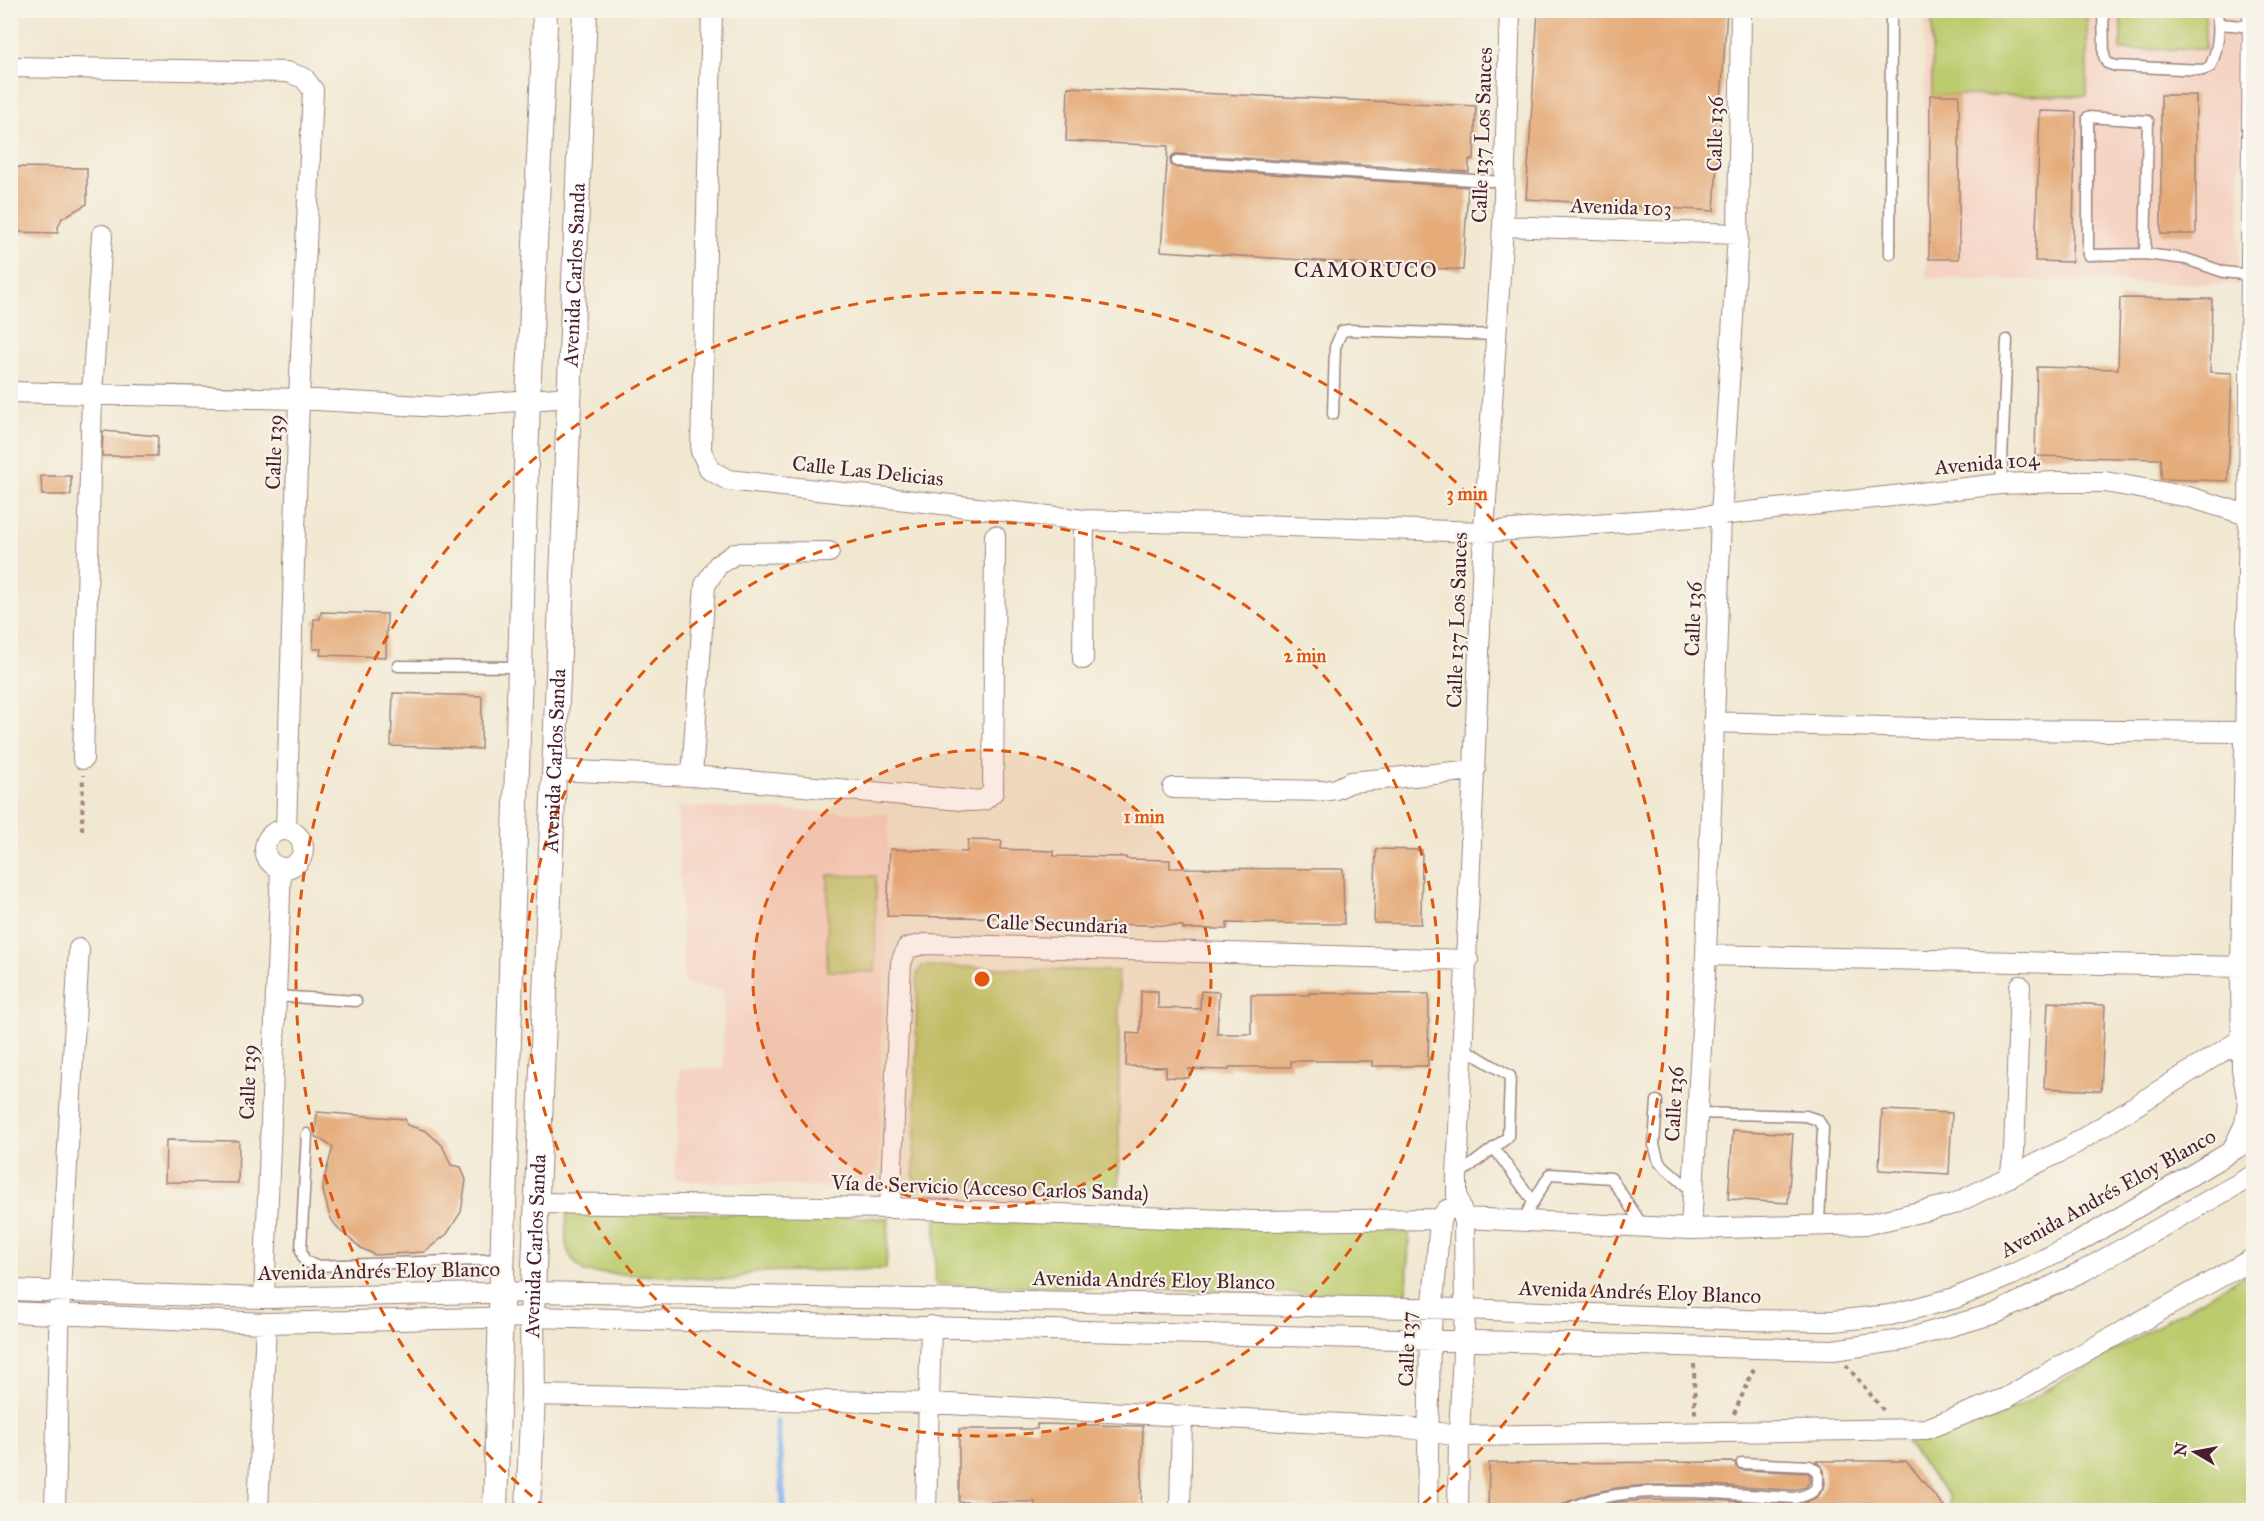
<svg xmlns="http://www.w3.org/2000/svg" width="2264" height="1521" viewBox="0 0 2264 1521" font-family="'IM FELL Great Primer',serif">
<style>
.built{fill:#f5d3c2}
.green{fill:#bccb6d;stroke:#83754c;stroke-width:1.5}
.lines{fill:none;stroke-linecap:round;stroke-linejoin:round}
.stream{stroke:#81b1ec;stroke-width:6}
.building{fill:#e5ac7a}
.service-casing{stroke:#9e847e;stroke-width:13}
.minor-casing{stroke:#9e847e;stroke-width:22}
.tertiary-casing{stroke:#9e847e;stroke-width:26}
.path{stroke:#9e847e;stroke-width:4;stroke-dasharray:4.5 4.5;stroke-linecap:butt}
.service{stroke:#fff;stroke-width:10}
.minor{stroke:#fff;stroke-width:20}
.tertiary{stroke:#fff;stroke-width:24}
.ring{fill:none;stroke:#e0560e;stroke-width:3;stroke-dasharray:10 8}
.labels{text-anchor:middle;stroke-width:4.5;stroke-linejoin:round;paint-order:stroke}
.street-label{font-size:21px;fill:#4a1f2b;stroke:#f7f3e8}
.neighbourhood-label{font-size:22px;letter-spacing:1.5px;fill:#4a1f2b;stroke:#f7f3e8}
.centre{fill:#e0560e;stroke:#f7f3e8;stroke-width:3}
.ring-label{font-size:18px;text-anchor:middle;font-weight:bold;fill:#e0560e;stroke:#f7f3e8;stroke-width:4.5;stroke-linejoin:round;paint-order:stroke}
</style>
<rect width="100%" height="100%" fill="#f7f3e8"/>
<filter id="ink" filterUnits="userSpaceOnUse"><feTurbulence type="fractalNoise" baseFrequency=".0167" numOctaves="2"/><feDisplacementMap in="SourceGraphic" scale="12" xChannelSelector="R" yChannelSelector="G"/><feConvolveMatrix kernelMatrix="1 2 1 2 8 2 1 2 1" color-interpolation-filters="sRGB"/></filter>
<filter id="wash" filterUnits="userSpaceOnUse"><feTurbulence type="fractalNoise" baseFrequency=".008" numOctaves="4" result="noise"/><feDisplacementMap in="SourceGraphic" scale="24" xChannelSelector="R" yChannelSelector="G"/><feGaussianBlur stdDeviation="1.35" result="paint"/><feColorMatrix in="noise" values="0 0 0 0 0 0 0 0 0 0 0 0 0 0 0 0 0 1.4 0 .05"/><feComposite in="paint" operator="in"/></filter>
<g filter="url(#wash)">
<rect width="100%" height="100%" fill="#f1e8d1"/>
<path class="built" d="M1924,11H2241L2239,285L1926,278Z
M677,806L889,814L878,1167L861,1189L674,1180L680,1069L723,1068L724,990L684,984Z"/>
<path class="green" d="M1932,11H2087V96L1932,95Z
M2121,11H2205V49L2121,50Z
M828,875L876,876L875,972L827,971Z
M922,966L1119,971V1190L918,1185L914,1177L917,973Z
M567,1210L889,1218L886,1269L753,1272L733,1280L584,1272C560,1250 566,1240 567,1210Z
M936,1218L1409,1232L1407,1296L935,1284Z
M2253,1270V1510H1950L1949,1497L1906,1443L1995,1420Z"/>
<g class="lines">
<path class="stream" d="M777,1421L784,1510"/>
</g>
<g id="blocks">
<path class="building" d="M1538,10H1727L1714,211L1526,199Z
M1068,87L1476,106L1474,160H1469V172L1177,154L1173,155L1170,160L1171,165L1177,168L1468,187L1463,270L1161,251L1168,146L1066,141Z
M1930,95H1959V259H1929Z
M2161,95H2196V234H2161Z
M2040,111L2076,112L2072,262L2035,261Z
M10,167L87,168V204L62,218L58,227V233L10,232Z
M2120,298L2212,299L2210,372L2232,373L2228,481L2161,479V459L2035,456L2037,367L2118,369Z
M103,431L158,436L157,456H102Z
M41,476H71V495H42Z
M321,612L387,614L386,657L320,655L321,649H313L314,619H320Z
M393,693L482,696L481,749L391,746Z
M968,840L1002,841L1001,849L1054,851V856L1126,857V859L1170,860V868L1343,869L1344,924L1227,923V929H1183V926L1074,923L1014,920V918L887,916L890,849L967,852Z
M1376,849L1422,850L1421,924L1374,923Z
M1141,991H1158V1008L1200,1009L1201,991L1219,992L1217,1034H1251V995H1309V993L1429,994L1428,1066H1372V1061H1291V1067H1229V1070L1189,1069V1078L1166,1077V1067L1126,1066L1127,1033L1140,1034Z
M2048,1002L2105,1005L2101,1091L2044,1088Z
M1882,1110L1952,1113L1949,1174L1879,1170Z
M317,1112L405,1119L407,1125L426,1131L442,1145L451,1165L461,1167L466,1180L461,1212L447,1234L424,1252L375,1255L361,1248L338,1229L330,1217L323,1191L324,1179L333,1147L315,1136Z
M1733,1130L1793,1134L1788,1203L1728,1199Z
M166,1140L239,1141L238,1183L165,1182Z
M1037,1424L1143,1426L1141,1510H1035V1502H959V1429H1037Z
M1816,1461H1906L1947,1510H1586L1618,1502L1647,1500H1708L1794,1505L1802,1504L1818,1497L1825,1485L1824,1470Z
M1735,1462L1736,1467L1742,1470L1807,1473L1810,1475V1481L1806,1487L1793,1490L1709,1485H1646L1616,1488L1588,1494L1564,1503L1560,1510H1488L1489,1463Z"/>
</g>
</g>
<g filter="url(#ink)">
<use href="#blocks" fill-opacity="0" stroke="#9e847e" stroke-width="1.5"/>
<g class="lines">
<defs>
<path id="service" d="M2103,10L2104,56L2107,63L2116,66L2203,70L2210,67C2218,50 2221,28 2216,10
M2220,24L2253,27
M1177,161L1504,182
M1890,254L1891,10
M2145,254L2148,121L2088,117V255L2145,254L2170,257L2186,259L2224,272L2250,275
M1333,414L1335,347L1342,331L1349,330L1496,335
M2001,484L2007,340
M398,666L520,667
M275,996L356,1001
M1657,1101L1654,1145L1659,1162L1693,1192
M1698,1113L1806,1116L1818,1120L1823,1128L1819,1225
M307,1134L301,1250L304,1260L315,1266L503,1259
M1494,1148L1533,1201
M1457,1176L1508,1137L1510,1076L1463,1048
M1522,1221L1550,1174L1611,1178L1643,1226
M1567,1510C1623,1480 1730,1495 1794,1498C1811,1495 1822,1490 1817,1471L1810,1466L1742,1463"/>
<path id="minor" d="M712,10L701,451L710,470L728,480L1084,520L1484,532L1721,515L2001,484L2058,482H2105L2189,497L2254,517
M10,67L287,72L304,78L313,90L299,399L286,830
M1503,226L1738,234
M10,392L299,399L440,407L569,397
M1083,659L1084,520
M1713,722L1988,730L2244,732
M83,759L92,394L102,235
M554,770L692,776L972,801L984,800L993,792L995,536
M692,776L705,585L718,565L736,553L829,552
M1173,788L1324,791L1336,789L1351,782L1475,770
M265 849a19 19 0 1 1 38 0a19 19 0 1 1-38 0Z
M1706,955L2241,967
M2232,1151L2245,1124L2248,1103L2242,1069L2241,967L2249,516L2253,10
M2010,1177L2014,1152L2020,986
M538,1203L890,1208L1254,1221L1440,1219
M890,1208L901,963L907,948L925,944L1468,960
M1464,1218L1691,1229L1868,1224L1954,1204L2068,1148L2250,1034
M1691,1229L1706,955L1721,515L1738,234L1741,10
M10,1290L264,1298L533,1292L1465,1309L1746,1320L1833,1321L1890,1315L1955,1298L2014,1274L2075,1244L2254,1138
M264,1298L281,869
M10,1312L266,1323L532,1317L1833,1350L1903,1340L1996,1313L2083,1271L2254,1175
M533,1395L929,1403L1402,1427L1459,1436L1926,1429L2006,1398L2059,1367L2254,1258
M55,1510L60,1291L79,949
M258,1510L266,1323
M926,1510L931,1326
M1180,1510L1182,1417
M1427,1510L1430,1340L1440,1219L1447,1210
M1458,1510L1459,1436L1465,1309L1464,1218L1457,1196V1177L1484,532L1503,226L1510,10"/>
<g id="tertiary">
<path d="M495,1510L528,398L545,25L544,10"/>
<path id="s1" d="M528,1510L533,1395L532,1317L585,10"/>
</g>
</defs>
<use href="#service" class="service-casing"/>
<use href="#minor" class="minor-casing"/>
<use href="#tertiary" class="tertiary-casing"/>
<path class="path" d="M82,830L83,775
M1694,1364L1695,1416
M1846,1365L1885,1412
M1734,1414L1755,1366"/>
<use href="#service" class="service"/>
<use href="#minor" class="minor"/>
<use href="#tertiary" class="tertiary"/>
</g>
</g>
<circle cx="982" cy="979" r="229" fill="#e0560e" fill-opacity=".12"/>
<g class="ring">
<circle cx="982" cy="979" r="229"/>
<circle cx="982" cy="979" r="457"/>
<path d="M546 1508A686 686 0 1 1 1418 1508"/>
</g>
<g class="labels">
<g class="street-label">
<text transform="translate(1715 134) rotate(-89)" y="7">Calle 136</text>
<text transform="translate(1482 135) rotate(-88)" y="7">Calle 137 Los Sauces</text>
<text transform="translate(1621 207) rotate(2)" y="7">Avenida 103</text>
<text dy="7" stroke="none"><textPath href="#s1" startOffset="1236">Avenida Carlos Sanda</textPath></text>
<text transform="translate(274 452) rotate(-88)" y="7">Calle 139</text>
<text transform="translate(1987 463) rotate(-5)" y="7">Avenida 104</text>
<text transform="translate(868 471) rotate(6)" y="7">Calle Las Delicias</text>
<text transform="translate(1693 619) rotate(-88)" y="7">Calle 136</text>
<text transform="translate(1457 620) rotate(-88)" y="7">Calle 137 Los Sauces</text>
<text dy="7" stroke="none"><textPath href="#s1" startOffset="750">Avenida Carlos Sanda</textPath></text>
<text transform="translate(1057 924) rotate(2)" y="7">Calle Secundaria</text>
<text transform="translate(248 1082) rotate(-88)" y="7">Calle 139</text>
<text transform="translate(1674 1104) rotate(-87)" y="7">Calle 136</text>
<text transform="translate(990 1188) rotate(2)" y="7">Vía de Servicio (Acceso Carlos Sanda)</text>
<text transform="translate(2108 1193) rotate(-29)" y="7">Avenida Andrés Eloy Blanco</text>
<text dy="7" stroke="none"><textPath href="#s1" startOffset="264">Avenida Carlos Sanda</textPath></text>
<text transform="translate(379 1271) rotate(-1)" y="7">Avenida Andrés Eloy Blanco</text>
<text transform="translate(1154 1280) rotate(1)" y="7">Avenida Andrés Eloy Blanco</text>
<text transform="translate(1640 1292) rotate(2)" y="7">Avenida Andrés Eloy Blanco</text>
<text transform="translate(1407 1349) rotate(-88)" y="7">Calle 137</text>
</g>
<g class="neighbourhood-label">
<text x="1366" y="277">CAMORUCO</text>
</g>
</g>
<circle cx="982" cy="979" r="9" class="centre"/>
<g class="ring-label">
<text x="1467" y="500">3 min</text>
<text x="1305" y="662">2 min</text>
<text x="1144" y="823">1 min</text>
</g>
<rect width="2264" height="1521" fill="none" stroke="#f7f3e8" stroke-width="36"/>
<g transform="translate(2195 1452) rotate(280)" stroke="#f7f3e8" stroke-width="4.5" paint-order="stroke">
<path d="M0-4.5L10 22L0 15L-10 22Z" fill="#4a1f2b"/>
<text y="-9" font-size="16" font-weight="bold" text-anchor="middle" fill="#4a1f2b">N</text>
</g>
</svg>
